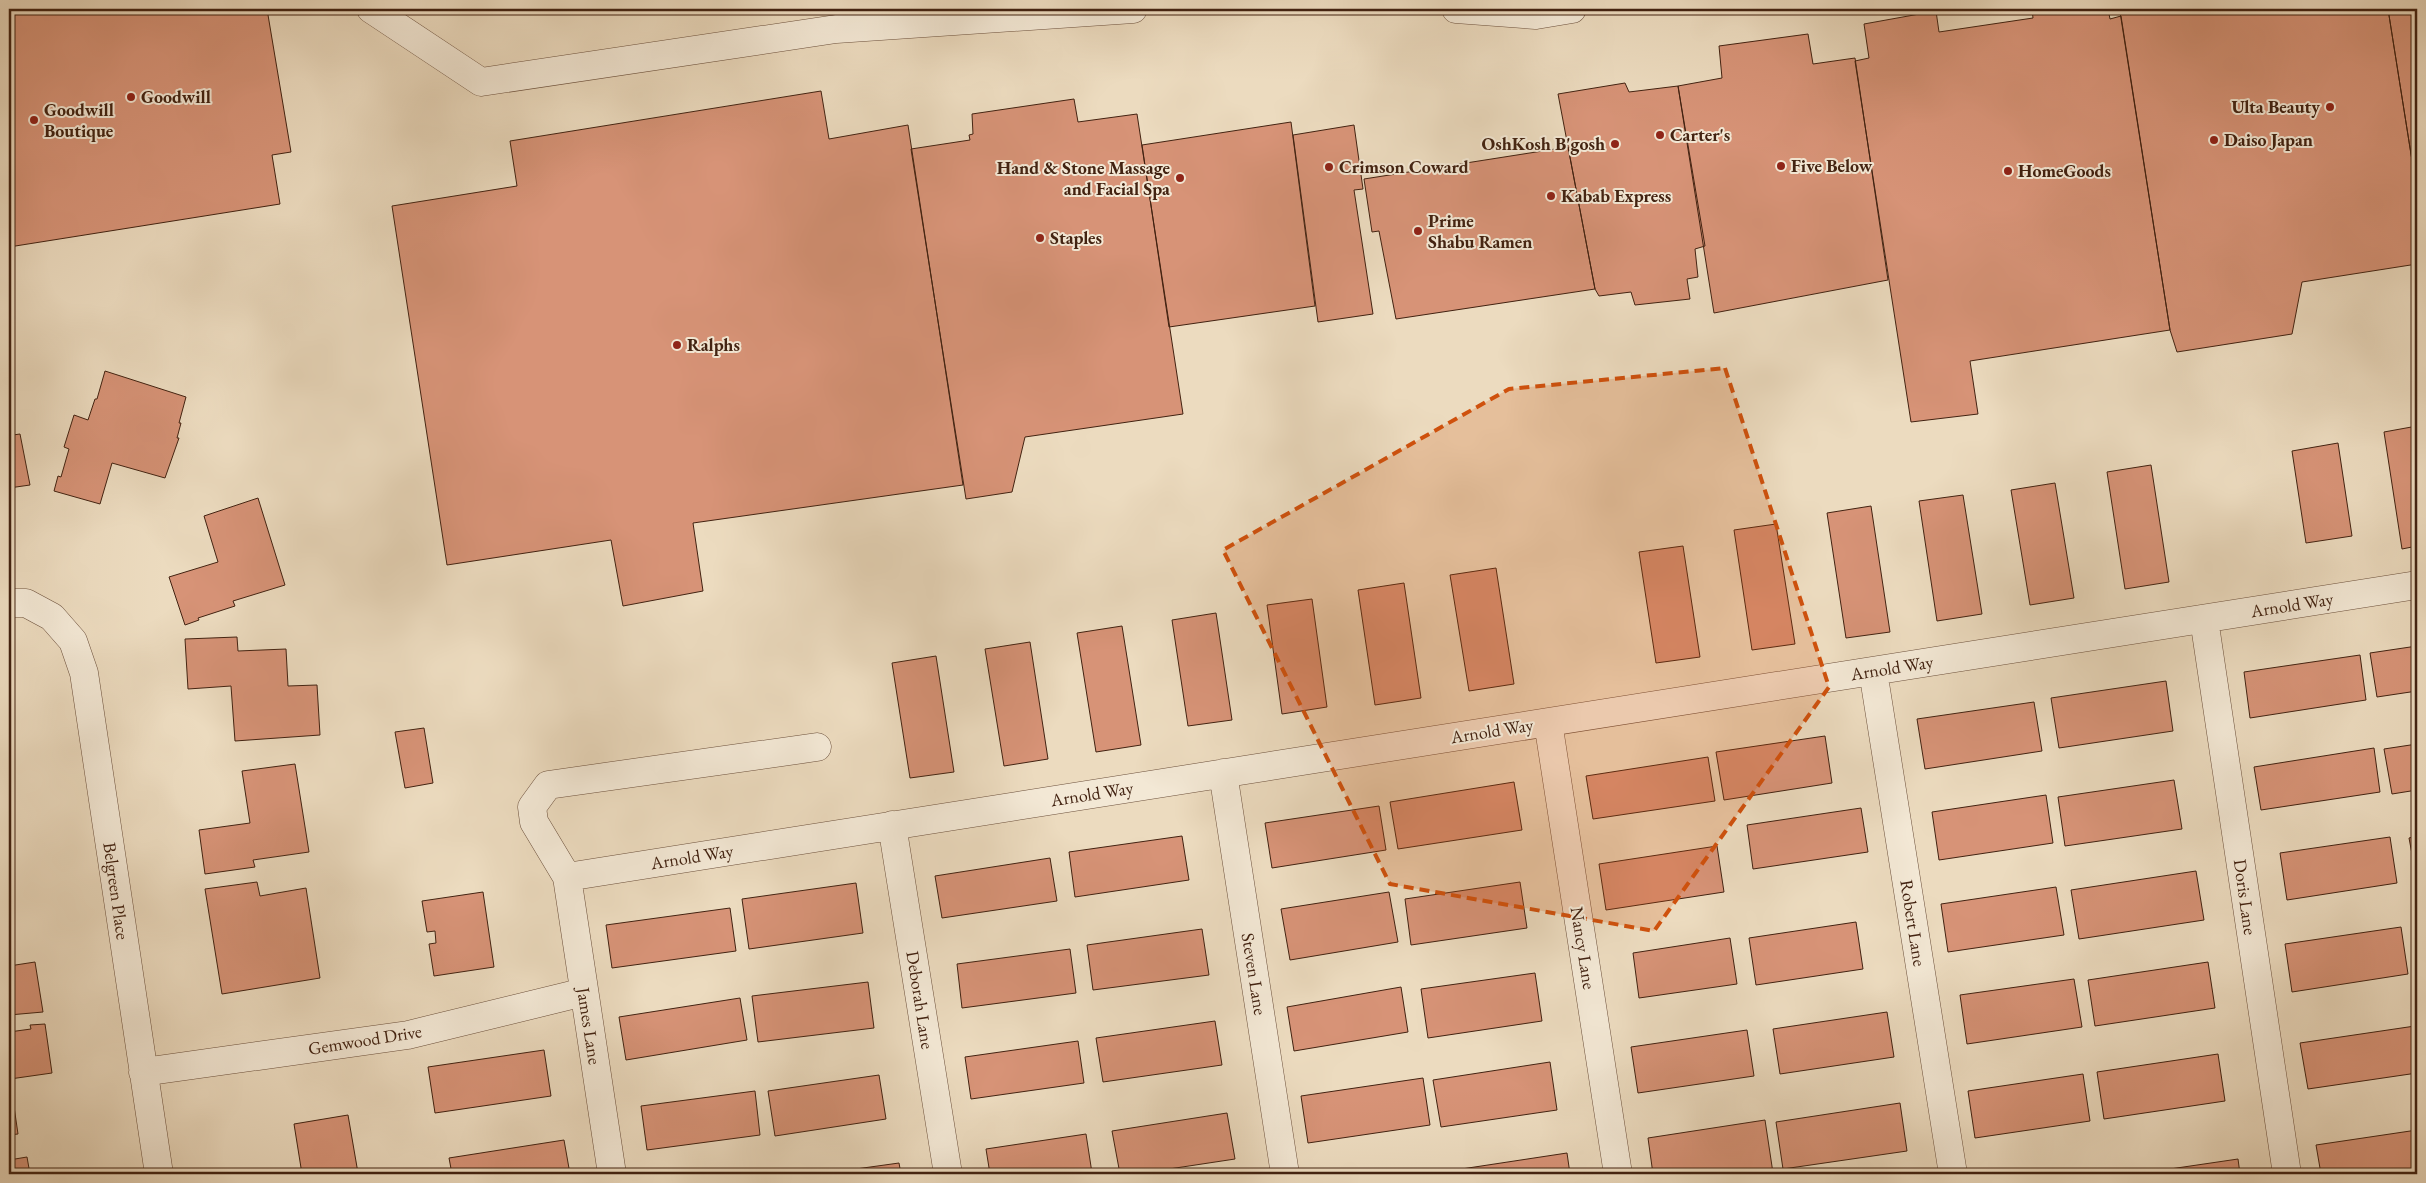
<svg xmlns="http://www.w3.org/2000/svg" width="2426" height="1183" viewBox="0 0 2426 1183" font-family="'EB Garamond',serif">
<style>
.building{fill:#d79377;stroke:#422211}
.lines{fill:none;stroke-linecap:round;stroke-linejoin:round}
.minor-casing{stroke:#6c503c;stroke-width:29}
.minor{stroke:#f3e8d5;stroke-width:28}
.marked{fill:#cf510d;fill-opacity:0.2;stroke:#cf510d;stroke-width:4;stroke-dasharray:10 6;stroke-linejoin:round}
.poi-dot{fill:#8f2418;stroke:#f3e8d5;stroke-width:2}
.labels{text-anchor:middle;stroke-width:4;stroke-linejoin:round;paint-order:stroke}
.poi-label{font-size:18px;font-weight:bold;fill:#422211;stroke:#f3e8d5;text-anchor:start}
.street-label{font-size:18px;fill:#422211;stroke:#f3e8d5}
</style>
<rect width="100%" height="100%" fill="#ecdbbf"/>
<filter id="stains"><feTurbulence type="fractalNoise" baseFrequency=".004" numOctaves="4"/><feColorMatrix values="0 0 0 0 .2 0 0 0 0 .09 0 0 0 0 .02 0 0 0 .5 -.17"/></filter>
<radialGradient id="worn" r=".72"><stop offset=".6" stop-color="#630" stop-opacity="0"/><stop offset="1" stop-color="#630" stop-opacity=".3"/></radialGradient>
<path class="building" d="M9,9H177V11L193,9H267L291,152L272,155L280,204L9,247Z
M2032,9H2108L2110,19L2121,16L2170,330L1970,361L1978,414L1911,422L1855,61L1869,58L1864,24L1936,11L1939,32L2033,18Z
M2136,9H2388L2417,192V264L2302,282L2292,334L2177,352L2170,330L2120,12Z
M2388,9H2417V192Z
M1808,34L1813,64L1855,58L1888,280L1714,313L1678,86L1722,78L1719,46Z
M1625,83L1629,92L1678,86L1705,246L1695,249L1698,277L1687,279L1690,299L1635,305L1631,292L1599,296L1595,289L1558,94Z
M821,91L829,139L908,125L963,485L693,523L703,591L623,606L611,540L447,565L392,206L517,186L510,141Z
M1074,99L1078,122L1137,114L1183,414L1025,437L1012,492L966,499L911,149L970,140L969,135L973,134L972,114Z
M1291,122L1315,306L1169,327L1142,145Z
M1354,125L1363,189L1354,190L1373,314L1318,322L1293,135Z
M1568,147L1595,289L1396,319L1379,231L1372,232L1364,179Z
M105,371L186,397L179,423H181L177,438H179L165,478L112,463L100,504L54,491L58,476L61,477L69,449L64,447L74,415L88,420L95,399H97Z
M9,409L13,435L20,434L30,485L9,488Z
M2417,426V546L2402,549L2384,432Z
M2338,443L2352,536L2306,543L2292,451Z
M2151,465L2169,582L2125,589L2107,472Z
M2055,483L2074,598L2030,605L2011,490Z
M1963,495L1982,614L1937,621L1919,501Z
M258,498L285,585L233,601L235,606L198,618L199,620L185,625L169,577L218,562L204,516Z
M1871,506L1890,632L1846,638L1827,513Z
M1776,524L1795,644L1752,650L1734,530Z
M1683,546L1700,657L1656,663L1639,552Z
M1496,568L1514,684L1469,691L1450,575Z
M1404,583L1421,698L1375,705L1358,590Z
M1312,599L1327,707L1282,714L1267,605Z
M1216,613L1232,720L1188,726L1172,620Z
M1122,626L1141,745L1096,752L1077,633Z
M237,637L238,651L286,649L288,686L317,685L320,735L235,741L231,686L188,689L185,639Z
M1030,642L1048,759L1004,766L985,649Z
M2417,646V691L2377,697L2370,653Z
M2360,655L2366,700L2250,718L2244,672Z
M936,656L954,772L910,778L892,663Z
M2166,681L2173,731L2059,748L2051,698Z
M2034,702L2042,751L1925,769L1917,719Z
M424,728L433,783L405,788L395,732Z
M1825,736L1832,783L1724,800L1716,752Z
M2417,744V790L2392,794L2384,749Z
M2374,748L2380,792L2261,810L2254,767Z
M1708,757L1715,801L1593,819L1586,776Z
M295,764L309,852L253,860L255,867L205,874L199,830L250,823L242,771Z
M2174,780L2182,829L2065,846L2058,797Z
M1514,782L1522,830L1398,849L1390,802Z
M2046,795L2053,843L1939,860L1932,812Z
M1379,806L1386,850L1272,868L1265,823Z
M1861,808L1868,852L1753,869L1747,825Z
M1182,836L1189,880L1075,897L1069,852Z
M2417,836V881L2409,838Z
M2390,837L2397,883L2287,900L2280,853Z
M1717,846L1724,892L1606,910L1599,864Z
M1050,858L1057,901L942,918L935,876Z
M2196,871L2204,920L2079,939L2071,890Z
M257,882L260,896L306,888L320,978L222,994L205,889Z
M1520,882L1527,928L1411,945L1405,899Z
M856,883L863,933L749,949L742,899Z
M2056,887L2064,935L1948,952L1941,904Z
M483,892L494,967L434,976L429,944L436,943L435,931L427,932L422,901Z
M1389,892L1398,942L1290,960L1281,909Z
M730,908L736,951L612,968L606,925Z
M1856,922L1863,969L1756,985L1749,938Z
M2401,927L2408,974L2292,992L2285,944Z
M1202,929L1209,975L1093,990L1087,945Z
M1730,938L1737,984L1639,998L1633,953Z
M1070,949L1076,993L962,1008L957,964Z
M35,962L43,1012L9,1015V966Z
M2208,962L2215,1008L2095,1026L2088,980Z
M1535,973L1542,1021L1428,1038L1421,989Z
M2074,979L2082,1027L1967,1044L1960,995Z
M868,982L874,1028L758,1042L752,996Z
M1401,987L1408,1032L1294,1051L1287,1007Z
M740,998L747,1040L626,1060L619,1017Z
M1887,1012L1894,1057L1780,1074L1773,1029Z
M1215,1021L1222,1065L1103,1082L1096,1038Z
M45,1024L52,1073L10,1079L18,1134L9,1135V1032L31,1029L30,1025Z
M2415,1026L2417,1073L2308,1089L2300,1043Z
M1747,1030L1754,1076L1638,1093L1631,1047Z
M1078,1041L1084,1083L971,1099L965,1057Z
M544,1050L551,1096L435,1113L428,1067Z
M2218,1054L2225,1101L2104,1119L2097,1072Z
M1550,1062L1557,1110L1441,1127L1433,1080Z
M2083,1074L2090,1121L1975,1138L1968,1091Z
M879,1075L886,1119L775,1136L768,1091Z
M1423,1078L1430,1125L1308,1143L1301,1096Z
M755,1091L760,1135L647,1150L641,1106Z
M1900,1103L1907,1151L1783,1169L1776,1122Z
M1227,1113L1235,1159L1136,1174H1120L1112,1131Z
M348,1115L358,1173L381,1170L382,1174H302L294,1124Z
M1765,1120L1773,1173L1653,1174L1648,1138Z
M2417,1130V1174H2321L2316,1145Z
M1086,1134L1092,1173L990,1174L986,1149Z
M564,1140L570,1174H452L449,1158Z
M1567,1153L1570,1174H1456L1455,1170Z
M27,1157L30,1174H9V1160Z
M2238,1159L2240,1174H2136Z
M899,1163L901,1174H820Z"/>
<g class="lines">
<defs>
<path id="minor" d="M371,9L481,82L836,29L1133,9
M1456,9L1536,15L1572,9
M9,603H26L52,617L73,641L84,673L159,1174
M2204,619L2287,1174
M1873,671L1953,1174
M1548,722L1618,1174
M1223,773L1285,1174
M892,825L948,1174
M567,877L2417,585
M143,1072L408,1035L584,992
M612,1174L567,877L534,822L532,807L548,785L817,747"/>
</defs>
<use href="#minor" class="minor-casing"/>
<use href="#minor" class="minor"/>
</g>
<path class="marked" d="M1725,368L1829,687L1654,931L1390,884L1223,550L1509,389Z"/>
<g class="poi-dot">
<circle cx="131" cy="97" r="5"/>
<circle cx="2330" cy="107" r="5"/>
<circle cx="34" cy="120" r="5"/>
<circle cx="1660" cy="135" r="5"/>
<circle cx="2214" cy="140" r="5"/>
<circle cx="1615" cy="144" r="5"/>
<circle cx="1781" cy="166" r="5"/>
<circle cx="1329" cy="167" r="5"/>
<circle cx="2008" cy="171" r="5"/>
<circle cx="1180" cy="178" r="5"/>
<circle cx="1551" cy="196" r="5"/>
<circle cx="1418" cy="231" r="5"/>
<circle cx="1040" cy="238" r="5"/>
<circle cx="677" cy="345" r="5"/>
</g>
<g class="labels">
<g class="poi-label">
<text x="141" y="103">Goodwill</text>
<text x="2320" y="113" text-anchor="end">Ulta Beauty</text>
<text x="44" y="116">Goodwill<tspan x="44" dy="21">Boutique</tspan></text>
<text x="1670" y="141">Carter's</text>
<text x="2224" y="146">Daiso Japan</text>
<text x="1605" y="150" text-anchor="end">OshKosh B'gosh</text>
<text x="1791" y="172">Five Below</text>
<text x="1339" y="173">Crimson Coward</text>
<text x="1170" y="174" text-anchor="end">Hand &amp; Stone Massage<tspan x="1170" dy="21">and Facial Spa</tspan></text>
<text x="2018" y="177">HomeGoods</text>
<text x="1561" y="202">Kabab Express</text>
<text x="1428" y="227">Prime<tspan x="1428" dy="21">Shabu Ramen</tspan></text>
<text x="1050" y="244">Staples</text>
<text x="687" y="351">Ralphs</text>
</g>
<g class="street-label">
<text transform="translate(2292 605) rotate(-9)" y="6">Arnold Way</text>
<text transform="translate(1892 668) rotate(-9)" y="6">Arnold Way</text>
<text transform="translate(1492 731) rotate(-9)" y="6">Arnold Way</text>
<text transform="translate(1092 794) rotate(-9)" y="6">Arnold Way</text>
<text transform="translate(692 857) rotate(-9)" y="6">Arnold Way</text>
<text transform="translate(116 891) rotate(82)" y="6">Belgreen Place</text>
<text transform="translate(2245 897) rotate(82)" y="6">Doris Lane</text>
<text transform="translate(1913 923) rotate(81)" y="6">Robert Lane</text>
<text transform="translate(1583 948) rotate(81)" y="6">Nancy Lane</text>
<text transform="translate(1254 974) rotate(81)" y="6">Steven Lane</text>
<text transform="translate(920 1000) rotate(81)" y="6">Deborah Lane</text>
<text transform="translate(589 1026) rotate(81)" y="6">James Lane</text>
<text transform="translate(365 1040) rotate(-9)" y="6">Gemwood Drive</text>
</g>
</g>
<rect width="2426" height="1183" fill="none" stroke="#ecdbbf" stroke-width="30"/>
<rect x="10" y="10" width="2406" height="1163" fill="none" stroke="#422211" stroke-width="2.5"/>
<rect x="15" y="15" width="2396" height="1153" fill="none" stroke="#422211"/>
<rect width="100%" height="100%" filter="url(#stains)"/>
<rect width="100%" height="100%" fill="url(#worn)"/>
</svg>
